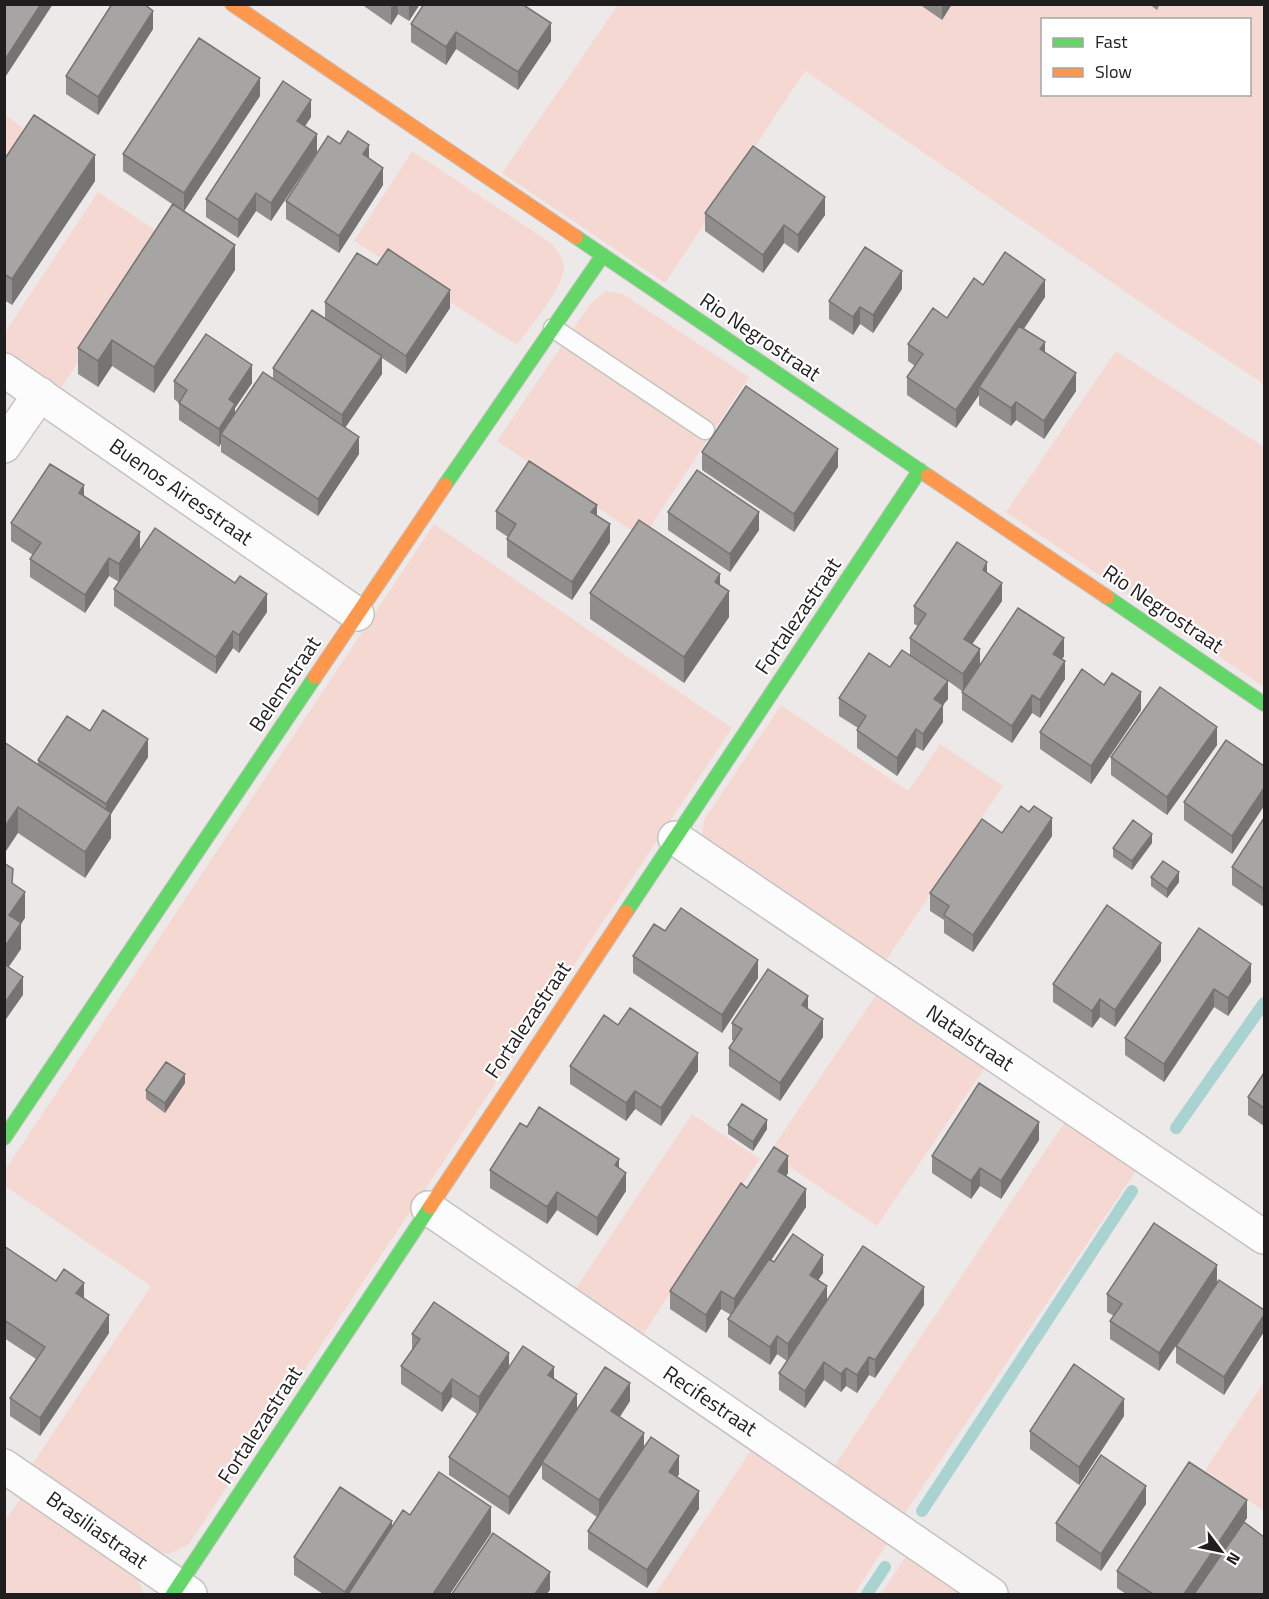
<svg xmlns="http://www.w3.org/2000/svg" width="1269" height="1599" viewBox="0 0 1269 1599" font-family="'Titillium Web',sans-serif">
<style>
.green{fill:#f6d8d3;fill-rule:evenodd}
.lines{fill:none;stroke-linecap:round;stroke-linejoin:round}
.stream{stroke:#a8d3d0;stroke-width:12}
.lane-casing{stroke:#c5c2c2;stroke-width:21}
.street-casing{stroke:#c5c2c2;stroke-width:36}
.fast-casing{stroke:#c5c2c2;stroke-width:16}
.slow-casing{stroke:#c5c2c2;stroke-width:16}
.lane{stroke:#fcfcfc;stroke-width:18}
.street{stroke:#fcfcfc;stroke-width:33}
.fast{stroke:#63d668;stroke-width:14}
.slow{stroke:#ff974d;stroke-width:14}
.wall{fill:#908e8d}
.shaded-wall{fill:#757473}
.building{fill:#a7a5a4;stroke:#757473;stroke-width:1.5}
.labels{text-anchor:middle;stroke-width:4.5;stroke-linejoin:round;paint-order:stroke}
.street-label{font-size:21px;fill:#1f1d1d;stroke:#fff}
</style>
<rect width="100%" height="100%" fill="#ede9e8"/>
<path class="green" d="M618,5H1264V384L1168,321L805,71L665,283L502,173ZM1042,20H1250V94H1042Z
M5,115L29,132L5,169Z
M412,151L551,243C557,250 564,258 564,268C564,287 529,328 517,345L354,241Z
M98,192L162,235L57,394L5,359L4,334Z
M606,291L623,294L749,377L643,538L497,441L590,304Z
M1116,351L1264,447V687L1006,512Z
M434,524L732,728L189,1544L169,1554L144,1548L29,1469L151,1286L5,1186V1170Z
M781,705L908,791L940,744L1003,786L884,963L714,848L702,833L704,820Z
M880,989L988,1063L877,1226L769,1153Z
M692,1114L760,1159L642,1336L574,1291Z
M1068,1117L1140,1165L899,1522L828,1475Z
M1264,1382V1511L1205,1470Z
M754,1446L890,1539L854,1594H655Z
M20,1499L139,1580L143,1594H5V1521Z
M908,1553L968,1594H881Z"/>
<g class="lines">
<path class="stream" d="M1176,1128L1264,1003
M922,1511L1132,1191
M867,1594L885,1567"/>
<defs>
<path id="lane" d="M553,328L705,430"/>
<path id="street" d="M4,370L357,614
M4,446L40,394
M675,838L1264,1237
M428,1208L991,1594
M4,1466L190,1594"/>
<path id="fast" d="M576,237L928,476
M445,485L603,255
M1107,597L1264,704
M626,912L920,470
M4,1138L315,677
M173,1594L430,1207"/>
<path id="slow" d="M232,4L576,237
M928,476L1107,597
M315,677L445,485
M430,1207L626,912"/>
</defs>
<use href="#lane" class="lane-casing"/>
<use href="#street" class="street-casing"/>
<use href="#fast" class="fast-casing"/>
<use href="#slow" class="slow-casing"/>
<use href="#lane" class="lane"/>
<use href="#street" class="street"/>
<use href="#fast" class="fast"/>
<use href="#slow" class="slow"/>
</g>
<path class="wall" d="M361,4H420L409,21L398,14L391,25Z
M919,4H952L942,20Z
M1149,4H1160L1157,10Z
M411,24L551,41L518,90L456,49L446,65L411,42Z
M153,29L98,115L66,94V76Z
M260,96L184,211L235,270L154,393L112,366L98,387L78,374V348L172,204L123,171V154Z
M311,117L305,126L317,152L271,221L256,211L238,238L206,217V199Z
M340,144L369,158L383,185L339,253L286,219V201Z
M4,160L95,181L12,305L4,300Z
M705,213L825,215L798,253L784,243L763,273L705,231Z
M377,265L450,308L406,374L382,358V374L345,428L359,454L318,516L221,452V443L219,447L179,420V403L174,399V381L252,383L235,408V413L273,379V368L325,318V302Z
M983,285L1045,297L1024,329L1045,353L1076,391L1044,439L1016,420L1011,426L979,405V395L956,428L907,395V377L915,366L908,361V344L947,318Z
M902,289L873,333L860,324L853,335L829,319V301Z
M702,452L838,467L794,532L702,470Z
M84,496L140,532L119,582L109,576L85,613L30,577V559L33,555L11,541V523Z
M496,511L597,516L610,542L572,600L507,557V539L508,537L496,529Z
M668,512L759,530L730,572L668,530Z
M987,573L1002,601L972,644L980,665L1064,656L1062,659L1065,679L1040,718L1032,713L1012,743L962,710V691L948,681V699L943,705V722L923,751L916,747L897,776L857,748V730L858,728L839,716V698L910,656V638L918,626L914,624V606Z
M720,585L729,617L684,683L590,619V593Z
M114,589L267,612L239,653L233,648L216,674L114,606Z
M1104,685L1141,710L1091,784L1040,749V732Z
M90,731L148,757L111,814V838L85,878L18,833L4,742L38,764V760Z
M1217,745L1167,815L1111,775V757Z
M1264,766V806L1232,854L1184,820V802Z
M1264,818V907L1232,885V867Z
M1002,833L1052,836L973,952L944,933V920L930,911V893Z
M1152,843L1132,870L1113,857V848Z
M1151,877L1179,882L1167,898L1151,886Z
M1199,928L1251,982L1228,1016L1214,1007L1164,1082L1125,1055V1038Z
M665,931L758,978L722,1033L633,973V956Z
M1161,961L1115,1027L1100,1017L1092,1028L1053,1002V984Z
M808,1009L823,1037L780,1101L729,1066V1048L734,1041L732,1040V1023Z
M618,1025L698,1071L661,1126L635,1109L626,1121L570,1084V1066Z
M1264,1073V1126L1248,1115V1097Z
M185,1083L165,1113L146,1099V1090Z
M728,1125L767,1129L753,1151L728,1134Z
M527,1127L619,1168L626,1191L597,1236L557,1210L547,1224L490,1188V1170Z
M1039,1140L1001,1199L980,1186L971,1199L932,1173V1156Z
M788,1173L786,1176L806,1207L771,1260L774,1262L823,1273L818,1280L827,1301L924,1305L875,1378L869,1375L857,1393L846,1386L841,1392L824,1380L805,1408L779,1390V1373L787,1361L777,1354L770,1365L728,1337V1319L731,1315L721,1309L706,1333L670,1309V1291L747,1188Z
M4,1246L56,1281L84,1298L109,1333L40,1436L10,1416V1398L36,1359L4,1338Z
M1217,1283L1264,1310L1224,1395L1176,1363V1346L1159,1371L1110,1339V1321L1114,1316L1107,1312V1294Z
M412,1334L509,1366L554,1379L577,1409L630,1401L620,1417L644,1447L679,1474L677,1477L699,1509L647,1588L588,1549V1531L597,1517L542,1479V1465L509,1515L449,1475V1457L477,1414L452,1397L442,1412L401,1384V1366L412,1350Z
M1124,1416L1079,1485L1030,1449V1431Z
M1146,1504L1101,1571L1056,1541V1523Z
M410,1515L491,1533L450,1594H323L294,1575V1557L392,1528Z
M1247,1518L1244,1522L1264,1594H1126L1117,1588V1571Z"/>
<path class="shaded-wall" d="M41,4H53L4,79V61Z
M393,4H398V14L391,25V7Z
M409,4H420L409,21Z
M942,4H952L942,20Z
M153,11V29L98,115V97Z
M551,23V41L518,90V72Z
M456,32V49L446,65V47Z
M260,78V96L184,211V193Z
M311,100V117L297,138V121Z
M317,134V152L271,221V203Z
M369,145V163L363,154Z
M95,155V181L12,305V279Z
M383,168V185L339,253V236Z
M256,193V211L238,238V220Z
M825,197V215L798,253V235Z
M784,225V243L763,273V255Z
M235,245V270L154,393V367Z
M902,271V289L873,333V315Z
M1045,280V297L982,390L979,387V395L956,428V410Z
M450,290V308L406,374V356Z
M860,307V324L853,335V317Z
M112,340V366L98,387V361Z
M1045,342V360L1040,349Z
M382,356V374L342,432V415Z
M252,365V383L235,408V422L221,434V443L219,447V429L229,399Z
M1076,373V391L1044,439V421Z
M1016,402V420L1011,426V408Z
M359,437V454L318,516V499Z
M838,449V467L794,532V514Z
M84,485V503L79,493Z
M597,505V523L591,512Z
M759,512V530L730,572V554Z
M610,524V542L572,600V582Z
M140,532V550L119,582V564Z
M109,558V576L85,613V595Z
M987,562V580L983,570Z
M720,574V600L715,582Z
M1002,583V601L964,656V639Z
M729,591V617L684,683V657Z
M267,594V612L239,653V635Z
M233,631V648L216,674V657Z
M1064,638V656L1053,672V654Z
M980,649V667L963,692V674Z
M1065,661V679L1040,718V700Z
M948,681V699L943,705V722L923,751V734L934,699Z
M1141,692V710L1091,784V766Z
M1032,695V713L1012,743V726Z
M1217,727V745L1167,815V797Z
M916,729V747L897,776V758Z
M148,739V757L111,814V838L85,878V852L106,821V804Z
M1264,788V806L1232,854V836Z
M18,807V833L4,854V828Z
M1052,818V836L973,952V935Z
M1152,834V843L1132,870V861Z
M1179,872V882L1167,898V889Z
M25,892V918L21,924V949L4,974V948L9,915Z
M1161,943V961L1115,1027V1010Z
M758,960V978L722,1033V1015Z
M1251,964V982L1228,1016V998Z
M23,977V995L4,1022V1004Z
M1214,989V1007L1164,1082V1064Z
M808,996V1014L802,1005Z
M1100,999V1017L1092,1028V1011Z
M823,1019V1037L780,1101V1083Z
M698,1053V1071L661,1126V1108Z
M185,1074V1083L165,1113V1103Z
M635,1091V1109L626,1121V1103Z
M767,1120V1129L753,1151V1142Z
M1039,1122V1140L1001,1199V1181Z
M788,1156V1173L778,1188V1171Z
M619,1159V1177L615,1165Z
M980,1168V1186L971,1199V1181Z
M626,1173V1191L597,1236V1218Z
M806,1189V1207L734,1317V1299Z
M557,1192V1210L547,1224V1207Z
M823,1255V1273L810,1293V1275Z
M1217,1265V1283L1159,1371V1353Z
M84,1283V1300L76,1293Z
M827,1286V1304L788,1361V1344Z
M924,1287V1305L875,1378V1360Z
M721,1291V1309L706,1333V1315Z
M109,1315V1333L40,1436V1418Z
M1264,1315V1332L1224,1395V1377Z
M777,1336V1354L770,1365V1347Z
M509,1353V1370L479,1415V1397Z
M869,1357V1375L857,1393V1375Z
M824,1362V1380L805,1408V1391Z
M554,1367V1385L548,1375Z
M846,1368V1386L841,1392V1374Z
M452,1379V1397L442,1412V1394Z
M630,1383V1401L611,1429V1411Z
M577,1394V1412L542,1462V1465L509,1515V1497Z
M1124,1399V1416L1079,1485V1467Z
M644,1433V1451L599,1518V1500Z
M679,1456V1474L669,1489V1472Z
M1146,1486V1504L1101,1571V1554Z
M699,1491V1509L647,1588V1570Z
M1247,1500V1518L1196,1594H1184Z
M491,1507V1533L450,1594H433Z
M392,1521V1539L355,1594H345V1592Z
M550,1572V1590L547,1594H535Z"/>
<path class="building" d="M4,4H41L4,61Z
M112,4H144L153,11L98,97L66,76Z
M424,4H522L551,23L518,72L456,32L446,47L411,24Z
M199,38L260,78L184,193L123,154Z
M283,81L311,100L297,121L317,134L271,203L256,193L238,220L206,199Z
M34,115L95,155L12,279L4,274V160Z
M348,131L369,145L363,154L383,168L339,236L286,201L328,136L340,144Z
M753,146L825,197L798,235L784,225L763,255L705,213Z
M173,204L235,245L154,367L112,340L98,361L78,348Z
M865,247L902,271L873,315L860,307L853,317L829,301Z
M388,249L450,290L406,356L325,302L357,253L377,265Z
M1005,252L1045,280L956,410L907,377L923,354L908,344L933,308L947,318L974,278L983,285Z
M312,310L382,356L342,415L273,368Z
M1019,326L1045,342L1040,349L1076,373L1044,421L1016,402L1011,408L979,387Z
M206,334L252,365L229,399L235,404L219,429L179,403L187,390L174,381Z
M263,372L359,437L318,499L221,434Z
M746,386L838,449L794,514L702,452Z
M529,461L597,505L591,512L610,524L572,582L507,539L516,524L496,511Z
M50,464L84,485L79,493L140,532L119,564L109,558L85,595L30,559L41,543L11,523Z
M697,470L759,512L730,554L668,512Z
M639,520L720,574L715,582L729,591L684,657L590,593Z
M155,528L235,583L240,576L267,594L239,635L233,631L216,657L114,589Z
M957,542L987,562L983,570L1002,583L964,639L980,649L963,674L910,638L926,614L914,606Z
M1018,608L1064,638L1053,654L1065,661L1040,700L1032,695L1012,726L962,692Z
M902,650L948,681L934,699L943,705L923,734L916,729L897,758L857,730L866,716L839,698L869,653L890,667Z
M1082,669L1104,685L1112,673L1141,692L1091,766L1040,732Z
M1160,687L1217,727L1167,797L1111,757Z
M103,710L148,739L106,804L38,760L67,716L90,731Z
M1226,740L1264,766V788L1232,836L1184,802Z
M4,742L111,813L85,852L18,807L4,828Z
M1021,806L1029,812L1034,806L1052,818L973,935L944,915L949,906L930,893L982,819L1002,833Z
M1264,818V889L1232,867Z
M1133,820L1152,834L1132,861L1113,848Z
M1163,861L1179,872L1167,889L1151,877Z
M4,863L13,869L12,883L25,892L9,915L21,923L4,948Z
M1107,905L1161,943L1115,1010L1100,999L1092,1011L1053,984Z
M681,908L758,960L722,1015L633,956L654,924L665,931Z
M1199,928L1251,964L1228,998L1214,989L1164,1064L1125,1038Z
M4,964L23,977L4,1004Z
M768,969L808,996L802,1005L823,1019L780,1083L729,1048L742,1029L732,1023Z
M630,1008L698,1053L661,1108L635,1091L626,1103L570,1066L604,1015L618,1025Z
M166,1062L185,1074L165,1103L146,1090Z
M1264,1073V1108L1248,1097Z
M979,1083L1039,1122L1001,1181L980,1168L971,1181L932,1156Z
M742,1104L767,1120L753,1142L728,1125Z
M539,1107L619,1159L615,1165L626,1173L597,1218L557,1192L547,1207L490,1170L520,1123L527,1127Z
M774,1147L788,1156L778,1171L806,1189L734,1299L721,1291L706,1315L670,1291L741,1183L747,1188Z
M1154,1223L1217,1265L1159,1353L1110,1321L1122,1304L1107,1294Z
M793,1234L823,1255L810,1275L827,1286L788,1344L777,1336L770,1347L728,1319L769,1259L774,1262Z
M4,1246L56,1281L64,1269L84,1283L76,1293L109,1315L40,1418L10,1398L45,1347L4,1320Z
M863,1246L924,1287L875,1360L869,1357L857,1375L846,1368L841,1374L824,1362L805,1391L779,1373Z
M1219,1280L1264,1310V1315L1224,1377L1176,1346Z
M434,1302L509,1353L479,1397L452,1379L442,1394L401,1366L420,1339L412,1334Z
M523,1346L554,1367L548,1375L577,1394L509,1497L449,1457Z
M1074,1364L1124,1399L1079,1467L1030,1431Z
M605,1367L630,1383L611,1411L644,1433L599,1500L542,1462Z
M651,1437L679,1456L669,1472L699,1491L647,1570L588,1531Z
M1101,1455L1146,1486L1101,1554L1056,1523Z
M1189,1462L1247,1500L1184,1594H1153L1117,1571Z
M439,1472L491,1507L433,1594H348L403,1510L410,1515Z
M340,1487L392,1521L345,1592L294,1557Z
M1244,1522L1264,1537V1594H1194Z
M493,1533L550,1572L535,1594H452Z"/>
<g class="labels">
<g class="street-label">
<text transform="translate(760 337) rotate(34)" y="7">Rio Negrostraat</text>
<text transform="translate(181 492) rotate(35)" y="7">Buenos Airesstraat</text>
<text transform="translate(1163 609) rotate(34)" y="7">Rio Negrostraat</text>
<text transform="translate(798 616) rotate(-56)" y="7">Fortalezastraat</text>
<text transform="translate(285 684) rotate(-56)" y="7">Belemstraat</text>
<text transform="translate(528 1020) rotate(-56)" y="7">Fortalezastraat</text>
<text transform="translate(970 1038) rotate(34)" y="7">Natalstraat</text>
<text transform="translate(710 1401) rotate(34)" y="7">Recifestraat</text>
<text transform="translate(260 1425) rotate(-57)" y="7">Fortalezastraat</text>
<text transform="translate(97 1530) rotate(35)" y="7">Brasiliastraat</text>
</g>
</g>
<rect width="1269" height="1599" fill="none" stroke="#1f1d1d" stroke-width="12"/>
<rect x="1041" y="18" width="210" height="78" fill="#ffffff" stroke="#a5a5a5" stroke-width="1.5"/>
<rect x="1053" y="38" width="30" height="9" fill="#63d668" stroke="#a5a5a5" stroke-width="1.5"/>
<text x="1095" y="48" font-size="18" fill="#1f1d1d">Fast</text>
<rect x="1053" y="68" width="30" height="9" fill="#ff974d" stroke="#a5a5a5" stroke-width="1.5"/>
<text x="1095" y="78" font-size="18" fill="#1f1d1d">Slow</text>
<g transform="translate(1221 1551) rotate(122)" stroke="#ffffff" stroke-width="4.5" paint-order="stroke">
<path d="M0-4.5L10 22L0 15L-10 22Z" fill="#1f1d1d"/>
<text y="-9" font-size="16" font-weight="bold" text-anchor="middle" fill="#1f1d1d">N</text>
</g>
</svg>
